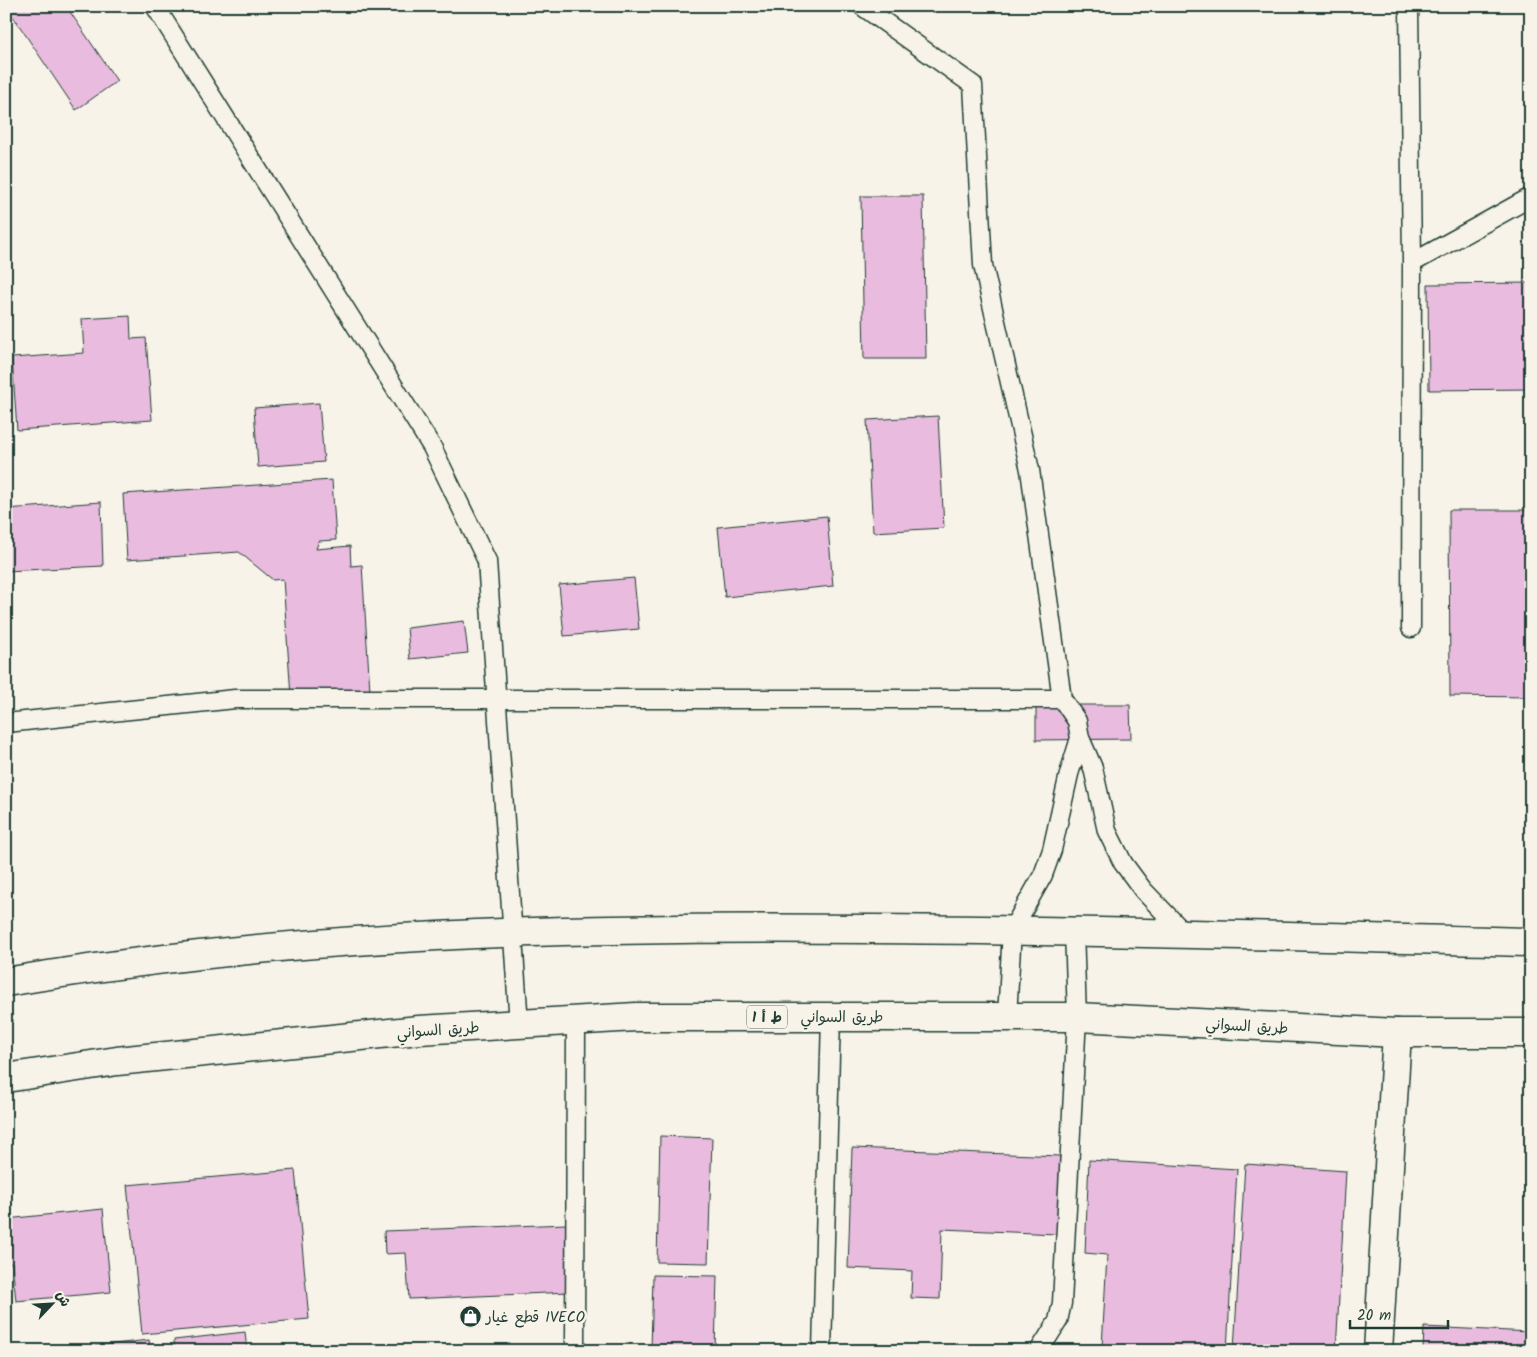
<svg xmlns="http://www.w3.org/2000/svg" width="1537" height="1357" viewBox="0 0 1537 1357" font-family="Kalam,'Playpen Sans Arabic',sans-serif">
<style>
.building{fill:#e9bbde;stroke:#1f3d34}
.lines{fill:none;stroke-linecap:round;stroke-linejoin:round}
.service-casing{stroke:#1f3d34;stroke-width:21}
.minor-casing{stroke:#1f3d34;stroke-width:31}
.trunk-casing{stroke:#1f3d34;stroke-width:31}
.service{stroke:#f7f3e8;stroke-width:18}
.minor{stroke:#f7f3e8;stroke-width:28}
.trunk{stroke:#f7f3e8;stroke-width:28}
.labels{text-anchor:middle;stroke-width:5;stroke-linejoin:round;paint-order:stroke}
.shield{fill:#f7f3e8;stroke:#60746a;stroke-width:1}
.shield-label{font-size:14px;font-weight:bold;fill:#1f3d34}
.street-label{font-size:15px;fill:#1f3d34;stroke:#f7f3e8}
.poi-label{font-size:15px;fill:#1f3d34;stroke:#f7f3e8;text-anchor:start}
</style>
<rect width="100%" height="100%" fill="#f7f3e8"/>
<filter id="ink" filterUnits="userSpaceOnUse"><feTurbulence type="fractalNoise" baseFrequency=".02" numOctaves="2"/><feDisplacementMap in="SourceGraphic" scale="10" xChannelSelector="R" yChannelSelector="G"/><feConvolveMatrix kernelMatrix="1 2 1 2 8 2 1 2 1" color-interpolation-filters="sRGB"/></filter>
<g filter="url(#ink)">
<path class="building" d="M6,6H66L117,81L76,110Z
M861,196H923L926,359H864Z
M1531,283V389L1429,390L1428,284Z
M130,316L131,339L146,338L152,420L17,430L12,358L84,353L82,319Z
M319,403L324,462L258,467L254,408Z
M938,416L944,528L873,532L867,420Z
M332,480L336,540L319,541L316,549L350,546L351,566L362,565L370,691L291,696L283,579L273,580L239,552L127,560L123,494Z
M101,502L103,566L6,571V509Z
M1449,510H1531V697L1450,696Z
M827,516L833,586L725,597L718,527Z
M634,578L639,629L564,636L559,585Z
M464,621L468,653L410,659L407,628Z
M1036,705H1130L1131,739L1036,740Z
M660,1136L712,1138L708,1263L657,1262Z
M852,1148L1060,1156L1057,1234L942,1229L940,1299L911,1298L912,1271L848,1268Z
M1089,1160L1237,1169L1227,1351H1171L1102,1347L1107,1255L1085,1253Z
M1245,1164L1346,1171L1336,1351L1234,1349Z
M295,1170L309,1319L142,1334L127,1185Z
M103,1209L111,1292L16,1301L12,1263H9L6,1219Z
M567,1224L570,1292L409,1299L406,1253L385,1254L384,1231Z
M653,1275L717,1276L715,1351H651Z
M1424,1327L1531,1332V1351H1423Z
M245,1332L247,1351H175L174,1340Z
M149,1340L151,1351H52Z"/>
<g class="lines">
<defs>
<path id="service" d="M155,6L432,447L487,561L519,1024
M862,6L973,85L983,265L1030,470L1062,699L1077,721L1080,738L1093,768L1107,831L1123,863L1143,890L1185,934
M1409,6L1412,263L1411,628
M1412,263L1531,197
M6,723L235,699H1062
M1007,1017L1012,930L1043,875L1052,850L1069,774L1080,738
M575,1351L576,1021
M822,1351L831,1017
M1039,1351L1058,1321L1062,1303L1077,1017L1074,930"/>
<path id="minor" d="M1378,1351L1397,1033"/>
<path id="trunk" d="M6,982C291,933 582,926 871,929C1091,930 1311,937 1531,942
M6,1078L117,1061L419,1030L636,1017H1077L1397,1033H1531"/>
</defs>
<use href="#service" class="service-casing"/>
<use href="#minor" class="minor-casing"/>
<use href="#trunk" class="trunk-casing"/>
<use href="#service" class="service"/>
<use href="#minor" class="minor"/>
<use href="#trunk" class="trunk"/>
</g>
</g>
<defs>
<symbol id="shop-disc" viewBox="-11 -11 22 22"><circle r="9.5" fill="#1f3d34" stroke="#f7f3e8"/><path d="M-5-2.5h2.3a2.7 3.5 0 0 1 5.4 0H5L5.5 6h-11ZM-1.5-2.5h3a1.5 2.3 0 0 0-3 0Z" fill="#fff"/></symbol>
</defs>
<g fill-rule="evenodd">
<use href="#shop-disc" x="458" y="1304" width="25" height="25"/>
</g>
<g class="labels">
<rect class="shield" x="747" y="1005.5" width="40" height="23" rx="4"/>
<g class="shield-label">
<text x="767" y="1022">ط أ 1</text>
</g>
<g class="street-label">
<text x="842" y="1022">طريق السواني</text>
<text transform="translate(1247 1026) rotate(3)" y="5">طريق السواني</text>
<text transform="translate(438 1030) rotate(-4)" y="5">طريق السواني</text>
</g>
<g class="poi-label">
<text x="486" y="1322">قطع غيار IVECO</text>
</g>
</g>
<rect width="1537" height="1357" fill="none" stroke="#f7f3e8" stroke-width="25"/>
<rect x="12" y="12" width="1512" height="1332" fill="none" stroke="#1f3d34" stroke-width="2" filter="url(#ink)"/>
<g transform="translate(52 1304) rotate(65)" stroke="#f7f3e8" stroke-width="4" paint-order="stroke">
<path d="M0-4L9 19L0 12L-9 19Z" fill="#1f3d34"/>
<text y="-8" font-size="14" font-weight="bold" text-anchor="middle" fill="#1f3d34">ش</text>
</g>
<path d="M1350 1320v8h98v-8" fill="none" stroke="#1f3d34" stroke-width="2.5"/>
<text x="1357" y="1320" font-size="15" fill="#1f3d34" stroke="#f7f3e8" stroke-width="4" paint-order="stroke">20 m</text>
</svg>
